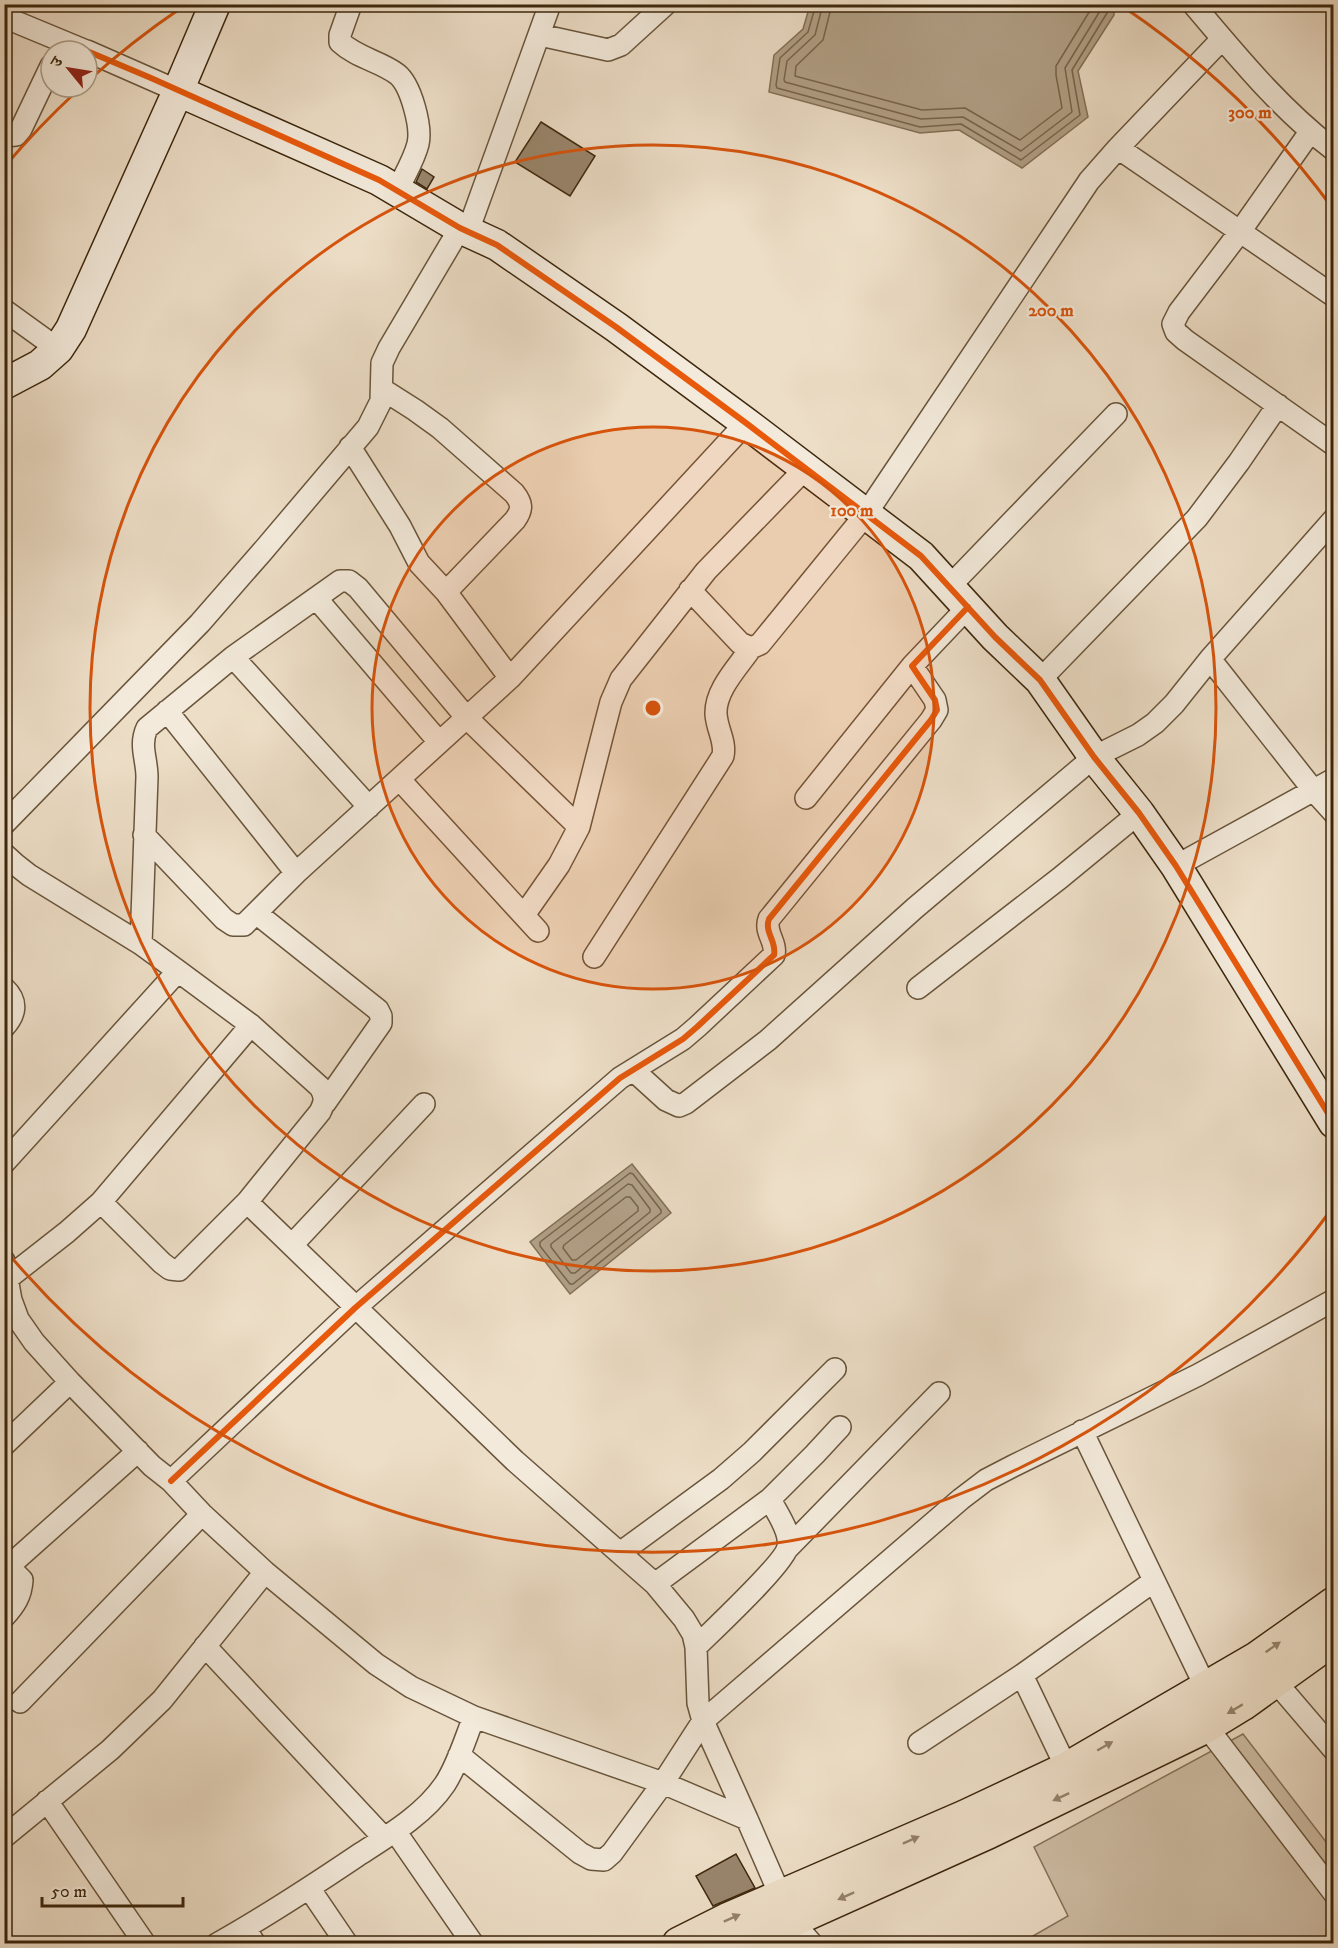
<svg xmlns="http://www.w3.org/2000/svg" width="1338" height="1948" viewBox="0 0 1338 1948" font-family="'IM FELL DW Pica','Noto Serif Devanagari',serif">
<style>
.green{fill:#cfbfa7;stroke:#86735a;stroke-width:1.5}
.water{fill:#b1a087;stroke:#837056;stroke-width:1.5}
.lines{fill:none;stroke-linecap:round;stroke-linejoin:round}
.shore{stroke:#77644a;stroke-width:1.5}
.building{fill:#99866d;stroke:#3d270c;stroke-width:1.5}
.street-casing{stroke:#69553b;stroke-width:24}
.secondary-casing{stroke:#3d270c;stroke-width:33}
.primary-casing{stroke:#3d270c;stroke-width:36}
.street{stroke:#f3eadb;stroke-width:21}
.secondary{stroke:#f3eadb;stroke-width:30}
.primary{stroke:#eddec7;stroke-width:33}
.cycleway-casing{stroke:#f3eadb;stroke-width:10}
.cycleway{stroke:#e8590c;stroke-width:6}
.oneway{fill:#95826a}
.ring{fill:none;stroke:#d7540c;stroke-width:3}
.centre{fill:#d7540c;stroke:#f3eadb;stroke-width:3}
.ring-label{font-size:18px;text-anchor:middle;font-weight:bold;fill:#d7540c;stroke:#f3eadb;stroke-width:4.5;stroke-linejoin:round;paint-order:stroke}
</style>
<rect width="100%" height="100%" fill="#eddec7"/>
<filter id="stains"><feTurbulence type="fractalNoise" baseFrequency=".00333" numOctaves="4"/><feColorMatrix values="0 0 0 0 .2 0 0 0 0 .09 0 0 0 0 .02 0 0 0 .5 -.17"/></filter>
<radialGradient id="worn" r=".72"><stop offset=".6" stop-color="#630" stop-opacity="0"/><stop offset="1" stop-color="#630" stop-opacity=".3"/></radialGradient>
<path class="green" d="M1243,1734L1333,1851V1943L1019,1944L1068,1916L1034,1847Z"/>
<path class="water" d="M810,5L1114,4V15L1078,71L1088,117L1022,168L959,130L920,133L769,92L774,55L803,29Z
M632,1164L671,1213L570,1294L530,1242Z"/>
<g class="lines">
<path class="shore" d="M816,4L808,32L780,58L776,85L777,88L920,127L961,124L1021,160L1080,115L1072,70L1107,13L1108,4
M823,4L815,35L787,61L784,80L785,82L921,119L963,117L1021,151L1072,112L1065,68L1100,11V4
M832,4L823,40L796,66L795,76L922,110L965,108L1020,140L1062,108L1056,75V66L1091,9V4
M630,1173L633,1174L661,1210V1213L573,1284H570L540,1246V1242Z
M628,1184L632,1185L650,1209V1212L575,1273H571L551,1247V1244Z
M626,1197H630L638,1207V1211L576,1260H572L563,1248L564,1245Z"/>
</g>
<path class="building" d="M541,122L595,156L570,196L515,162Z
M422,169L434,177L427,189L416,182Z
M736,1854L755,1888L713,1906L696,1876Z"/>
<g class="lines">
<defs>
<path id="street" d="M351,4L340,35V42C357,58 380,61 397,74C411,85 422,127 418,144C414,160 404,176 397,191
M1193,4C1237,56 1280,109 1334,150
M4,17L86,51
M540,35L608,50L621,45L666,4
M87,51L178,91
M1310,132L1239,233L1179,312L1173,324L1176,332L1185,340L1334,445
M4,136L16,135L21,129L51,66
M1118,148L1334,296
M468,231L550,4
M4,310L58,349
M382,389L415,410L440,428L514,493C522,503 523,509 515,520L446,592
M949,587L1116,414
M690,590L740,643L751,648L760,644L866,514L1089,181L1118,148L1222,39
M316,598L439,742
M233,657L369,807
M1210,659L1314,791L1334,813
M510,678L746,423
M1040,680L1197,518L1239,462L1278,405
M167,711L296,873
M400,780L538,931
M806,798L912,666
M4,824L200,623L262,552L368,427L381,401L382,363L389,348L460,228
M144,835L224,919L233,925H244L296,873L510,678L446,592L419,563L400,526L350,447
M4,854L15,864L29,875L141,944L178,971L251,1025L320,1087C326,1097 325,1102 320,1112L247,1202L179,1270L170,1269L162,1263L101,1202
M1176,866L1334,779
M256,913L378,1010L381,1016V1023L325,1103
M524,915L559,865L579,827L605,725L611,702L621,679L706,571L805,469
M141,944C143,888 145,833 147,777C147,759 139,745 147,728L233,657L340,581H349L358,588L466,717L579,827
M594,957L723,756C726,741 717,730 716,714C715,690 738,667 751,648
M4,988C18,1001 16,1014 4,1027
M918,988L1060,878L1139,813
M633,1070L666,1100L679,1106L686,1103L768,1040L915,908L1094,757L1138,735L1155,723L1174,704L1210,659L1334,519
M4,1163L178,971
M247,1202L515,1461L655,1584L684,1619L693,1634L696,1647L698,1703L703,1721L747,1819
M292,1245L424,1104
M4,1261L11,1300L18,1319L34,1342L70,1382L152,1466L171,1481L202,1514L265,1572L376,1664L411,1687L474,1717L663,1783L747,1819L791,1920L812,1944
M7,1279L67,1232L101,1202L251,1025
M1082,1431L1206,1688
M4,1445L70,1382
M171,1481L355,1308L620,1078L683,1039L697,1027L774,955C777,942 764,932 769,919L931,720L937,710L935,700L912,666L968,607
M788,1548L939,1393
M620,1553L721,1479L752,1452L835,1369
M4,1562L22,1580C21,1596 15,1605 4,1617
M9,1566L138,1451
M655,1584L770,1499L815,1454L840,1427
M205,1646L384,1838
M696,1647C712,1631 786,1562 788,1546C791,1531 776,1512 770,1499
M1022,1675L1067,1769
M1275,1681L1334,1750
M20,1702L202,1514
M1201,1716L1206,1726L1334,1893
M919,1743L1022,1675L1154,1581
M459,1755L580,1853L591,1859L604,1860L612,1853L663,1783L703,1721L961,1499L986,1480L1013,1466L1198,1375L1334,1300
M47,1801L145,1944
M395,1831L473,1944
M4,1837L110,1750L162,1700L265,1572
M309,1888L347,1944
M245,1928L255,1944
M217,1944C265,1917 311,1887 357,1856C388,1836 424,1815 445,1784C458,1764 465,1739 474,1717"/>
<path id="secondary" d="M178,91L379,180L460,228L497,245L616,327L746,423L921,556L995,637L1040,680L1094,757L1139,813L1176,866L1334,1123
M4,384L40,365L58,349L71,329L178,91L215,4"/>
<path id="primary" d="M679,1944L727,1920L965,1817L1067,1769L1258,1658L1334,1604
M739,1944L988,1832L1206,1726L1242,1704L1334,1638"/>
</defs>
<use href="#street" class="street-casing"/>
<use href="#secondary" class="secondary-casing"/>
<use href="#primary" class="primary-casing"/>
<use href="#street" class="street"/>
<use href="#secondary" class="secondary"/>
<use href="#primary" class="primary"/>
<defs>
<path id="cycleway" d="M87,51L151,78L379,180L460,228L497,245L616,327L746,423L921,556L995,637L1040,680L1094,757L1139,813L1176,866L1334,1123
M171,1481L355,1308L620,1078L683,1039L697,1027L774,955C777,942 764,932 769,919L931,720L937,710L935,700L912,666L968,607"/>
</defs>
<use href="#cycleway" class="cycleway-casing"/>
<use href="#cycleway" class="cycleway"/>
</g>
<defs><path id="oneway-solid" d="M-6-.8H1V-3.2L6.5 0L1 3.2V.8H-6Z" transform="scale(1.5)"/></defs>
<g class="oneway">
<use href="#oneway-solid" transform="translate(1273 1647) rotate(-35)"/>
<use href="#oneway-solid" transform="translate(1235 1709) rotate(149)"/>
<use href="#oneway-solid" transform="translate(1105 1746) rotate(-30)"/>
<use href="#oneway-solid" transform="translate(1061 1797) rotate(155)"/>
<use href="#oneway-solid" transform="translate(911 1840) rotate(-24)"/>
<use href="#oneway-solid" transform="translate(846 1896) rotate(156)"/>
<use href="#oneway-solid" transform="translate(732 1918) rotate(-24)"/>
</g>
<circle cx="653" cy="708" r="281" fill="#d7540c" fill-opacity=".12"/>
<g class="ring">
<circle cx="653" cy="708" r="281"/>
<circle cx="653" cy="708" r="563"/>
<path d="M1331 1210A844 844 0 0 1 6 1251M6 165A844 844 0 0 1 77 91M88 81A844 844 0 0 1 181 8M1125 8A844 844 0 0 1 1331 206"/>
</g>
<circle cx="653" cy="708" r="9" class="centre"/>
<g class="ring-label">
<text x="1250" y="118">300 m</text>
<text x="1051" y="316">200 m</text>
<text x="852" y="516">100 m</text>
</g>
<rect width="1338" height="1948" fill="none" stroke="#eddec7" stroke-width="24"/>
<rect x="6" y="6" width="1326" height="1936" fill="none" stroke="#3d270c" stroke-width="3"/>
<rect x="12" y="12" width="1314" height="1924" fill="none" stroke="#3d270c" stroke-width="1.5"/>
<g transform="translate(69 69) rotate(300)"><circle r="28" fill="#f3eadb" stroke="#aa9c88" stroke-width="1.5"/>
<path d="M0-4.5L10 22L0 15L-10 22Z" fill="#8f2418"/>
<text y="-9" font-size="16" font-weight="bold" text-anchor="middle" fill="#3d270c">उ</text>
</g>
<path d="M42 1897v9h141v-9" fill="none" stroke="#3d270c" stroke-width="3"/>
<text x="51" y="1897" font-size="18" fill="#3d270c" stroke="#f3eadb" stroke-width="4.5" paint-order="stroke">50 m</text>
<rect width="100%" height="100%" filter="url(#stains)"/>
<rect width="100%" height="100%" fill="url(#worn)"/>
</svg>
